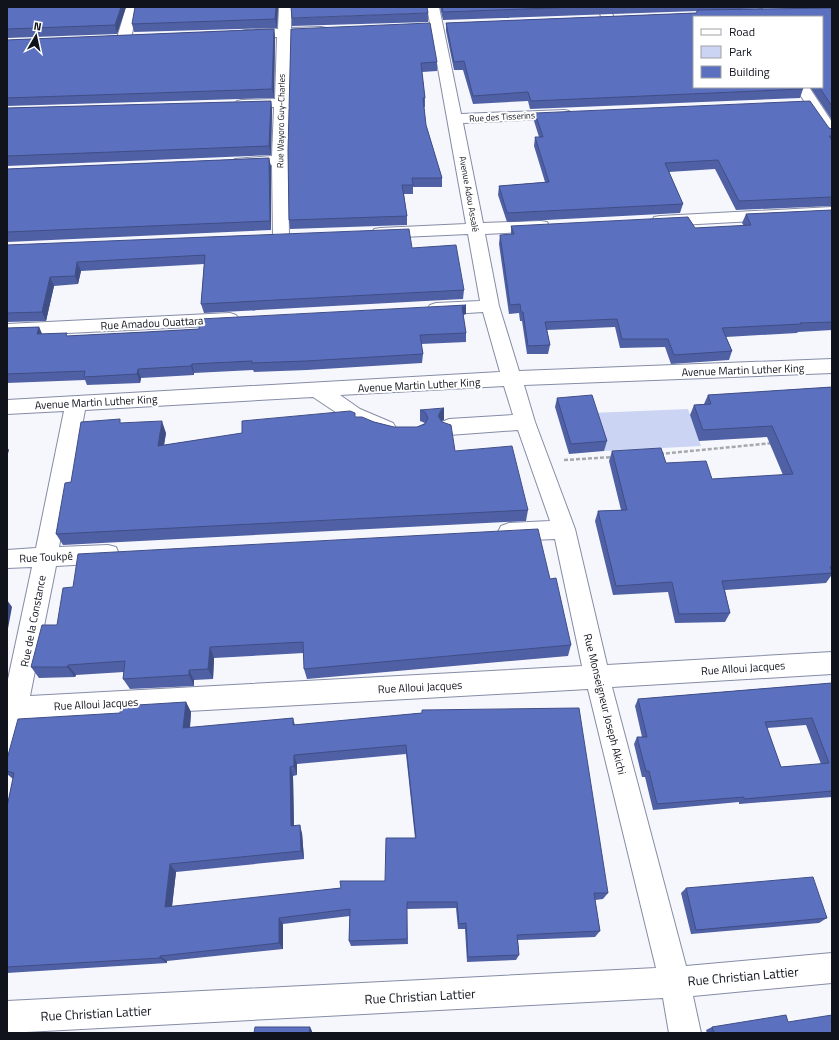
<svg xmlns="http://www.w3.org/2000/svg" width="839" height="1040" viewBox="0 0 839 1040" font-family="'Titillium Web',sans-serif">
<style>
.green{fill:#cbd4f2}
.lines{fill:none;stroke-linecap:round;stroke-linejoin:round}
.minor-casing{stroke:#858ca5;stroke-width:2}
.path{stroke:#a7a8af;stroke-width:2.5;stroke-dasharray:4 2;stroke-linecap:butt}
.minor{fill:#fff;fill-rule:evenodd}
.wall{fill:#4f60a5;fill-rule:evenodd}
.shaded-wall{fill:#404e86}
.building{fill:#5c70c0;stroke:#404e86;fill-rule:evenodd}
.labels{text-anchor:middle;stroke-width:4;stroke-linejoin:round;paint-order:stroke}
.far-street-label{font-size:9px;fill:#11131c;stroke:#fff}
.street-label{font-size:11px;fill:#11131c;stroke:#fff}
.near-street-label{font-size:13px;fill:#11131c;stroke:#fff}
</style>
<rect width="100%" height="100%" fill="#f6f7fd"/>
<path class="green" d="M688,409L701,446L604,451L592,413Z"/>
<g class="lines">
<defs>
<path id="minor" d="M126,7H138L131,38L129,41H119L117,38Z
M279,7H291V28L321,27L326,28L328,31L326,34L321,35L291,36L288,160L289,236L287,240L281,241L275,240L273,236L272,165L240,167L235,165L232,162L235,159L272,156L274,107L242,108L237,107L235,104L237,101L242,100L275,99L277,37L246,38L241,37L239,34L241,31L246,30L278,29Z
M427,7H439L461,114L564,110L569,111L571,114L569,117L564,118L463,123L483,223L541,221L547,222L549,226L547,230L541,231L485,234L499,306L519,371L832,359V373L524,385L535,422L575,529L607,665L832,652V674L612,687L686,966L832,953V983L693,996L701,1033H669L663,998L7,1033V1001L656,968L588,689L25,720L20,744L16,753L7,756V684L32,567L7,568V550L36,548L64,411L7,414V400L500,372L483,312L436,315L430,313L427,309L430,305L436,303L480,301L468,234L380,238L374,237L372,233L374,229L380,228L466,224ZM504,386L513,415L449,419L442,422L439,427L442,432L449,435L518,430L550,521L509,523L501,526L498,532L501,538L509,541L555,539L582,666L30,696L56,566L108,563L116,561L119,554L116,547L108,545L59,547L85,410L313,397L346,419L386,436L393,433L396,428L393,423L360,409L340,395Z
M597,7H609L615,20L614,23H604Z
M795,87H809L832,122V137L827,136Z
M832,207V217L660,226L654,225L652,221L654,217L660,216Z
M230,313L236,315L239,319L236,323L230,325L7,336V324Z"/>
</defs>
<use href="#minor" class="minor-casing"/>
<path class="path" d="M660,454L773,443
M564,460L613,457"/>
<use href="#minor" class="minor"/>
</g>
<path class="wall" d="M7,7H126L117,34L7,38Z
M135,7H278L277,28L134,32L132,24Z
M440,7H804L739,9L832,8V120L810,87H822V17H694L803,89L800,98L530,109L528,101L473,104L463,70H454L446,31V23L696,13L697,11L443,20Z
M428,13V22L292,26V18Z
M274,29L275,38L274,98L7,106V40Z
M291,29L437,62V71L422,72L425,98V107H424L426,125L442,178V187H413V194H404L407,216V225L290,229L289,220Z
M271,101L272,110L271,155L7,166V108Z
M535,113L829,128L832,129V206L736,210L715,169L669,172L683,204L680,213L507,222L498,195L499,186L545,182L534,146L535,137H539L534,121Z
M269,158L271,167V230L7,242V169Z
M832,210V330L798,332L797,333L726,337L732,351L729,360L671,364L665,347L620,348L615,327L547,330L550,345L548,354H527L522,321H520L519,313L509,314L499,244L500,235H511V226L695,228L744,226L742,223L746,214Z
M7,245L412,248L464,290L463,299L204,313L201,304L204,264L81,271L78,284L54,286L46,321L7,322Z
M466,305V314L463,315L466,333V342L421,344L423,354L422,363L307,370L254,372L253,370L194,373V375L141,378L140,383L87,385L85,380L7,383V328L39,327L42,334L68,336L146,332L199,329Z
M832,387V576H831L826,583L725,590L730,613L725,622L675,623L668,592L613,595L595,521L598,511L621,510L609,461L612,451L666,463L712,479L783,475L767,437L699,441L690,415L694,405L704,404L708,395Z
M557,398L607,441L604,451L569,454L555,407Z
M420,410L444,420L441,421L455,451L528,510L526,521L63,545L56,534L71,482L121,423L166,433L164,445L355,417L394,427H417L425,423L420,421Z
M550,579L571,645L568,656L307,679L304,669V653L214,658L213,679L194,680V686L130,689L123,679L124,672L76,675L75,677L39,678L31,667L57,625Z
M832,683V797L739,804V802L653,810L645,777H642L634,744L637,737H642L635,706L638,699ZM806,725L821,764L781,767L767,728Z
M186,702L191,712L190,728L293,718L295,725L422,713L608,893L603,899L595,900L600,931L595,937L518,940L519,955L516,960L467,962L465,929H458L456,908L407,909L408,944L351,946L349,941L350,916L283,924V949L167,961V963L7,973V807L13,779L7,774V759L120,713ZM406,754L415,838L385,881L341,888L172,907L176,872L304,859L302,833L294,825L293,776L297,775V764Z
M686,888L827,918L819,923L691,934L681,893Z
M788,1022L832,1033H707L706,1030L712,1027Z"/>
<path class="shaded-wall" d="M121,7H126L117,34L115,25Z
M276,7H278L277,28L275,19Z
M274,29L275,38L274,98L272,89Z
M271,101L272,110L271,155L269,146Z
M269,158L271,167V230L270,221Z
M77,262L81,271L78,284L75,276Z
M50,277L54,286L46,321L42,312Z
M466,305V314L462,315V307Z
M39,327L43,336L37,334Z
M192,364L194,373V375L191,366Z
M138,369L141,378L140,383L137,374Z
M444,408V420L441,421L438,416L441,410Z
M162,421L166,433L162,457L158,446Z
M7,447L9,450L7,457Z
M7,600L12,607L7,634Z
M210,647L214,658L213,679L208,669Z
M68,665L76,675L75,677L67,667Z
M189,670L194,680V686L189,675Z
M186,702L191,712L189,738L183,728Z
M294,755L297,764V775L294,766Z
M290,767L293,776L294,834L291,826Z
M300,825L302,833L304,859L301,851Z
M170,864L176,872L171,914L165,907Z
M279,918L283,924V949L279,943Z
M160,956L167,961V963L160,958Z
M310,1027L312,1031V1033H309Z"/>
<path class="building" d="M7,7H121L115,25L7,29Z
M135,7H276L275,19L132,24Z
M291,7H427L428,13L292,18Z
M442,7H578L443,12Z
M832,8V106L819,87H822V17H694V87H802L803,89L531,101L528,92L473,96L464,61L454,62L446,23L696,13L698,10Z
M430,23L437,62L421,63L425,98H423L426,125L442,178H412L413,185H402L407,216L289,220L288,151L291,29Z
M274,29L272,89L7,98V40Z
M271,101L269,146L7,156V108Z
M810,101L829,128L832,129V136H829L832,140V197L739,201L718,160L665,163L683,204L507,213L499,186L549,182L535,137H543L535,113Z
M269,158L270,221L7,232V169Z
M832,210V322L800,323L801,324L722,328L732,351L674,355L668,339H622L617,319L545,322L550,345L528,346L523,312H521L520,304L510,305L500,235L514,234L511,226L688,217L695,228L751,225L746,214Z
M409,229L412,248L456,245L464,290L201,304L205,255L77,262L75,276L50,277L42,312L7,313V245Z
M466,305L462,307L466,333L420,335L423,354L306,361L252,363V361L192,364L191,366L138,369L137,374L84,377L85,371L7,374V328L39,327L37,334L67,333L66,336L146,332L199,329L200,319Z
M832,387V567H830L832,571V573L722,581L730,613L679,614L672,582L616,586L598,511L627,510L612,451L661,448L666,463L706,461L712,479L793,474L772,426L703,430L694,405L711,404L708,395Z
M592,395L607,441L571,444L557,398Z
M444,408L441,410L438,416L442,422L451,425L455,451L512,446L528,510L56,534L65,483L71,482L81,422L120,419V423L162,421L158,446L242,433V421L350,411L355,413V417H362L374,422L394,427H417L425,424L428,418L425,412L420,410Z
M538,529L550,579L556,578L571,645L304,669L303,642L210,647L208,669L189,670V675L123,679L125,661L68,665L67,667H31L42,625H57L63,588L73,587L78,554Z
M832,683V791L744,799V797L657,804L649,771H646L637,737H647L638,699ZM812,718L829,763L781,767L765,722Z
M186,702L183,728L293,718V725L422,713V710L579,708L608,893H594L600,931L517,935L519,955L468,957L466,923L459,924L457,902H407V939L349,941L350,909L279,918V943L160,956V958L7,967V807L14,773L7,771V759L18,719L120,713L121,706ZM406,745L416,838H386L385,881H340L341,888L165,907L170,864L301,851L300,825L291,826L290,767L294,766V755Z
M813,877L827,918L696,930L686,888Z
M786,1015L788,1022L832,1015V1033H714L712,1027Z
M255,1027H310L309,1033H254Z"/>
<g class="labels">
<g class="far-street-label">
<text transform="translate(502 117) rotate(-3)" y="3">Rue des Tisserins</text>
<text transform="translate(281 121) rotate(-89)" y="3">Rue Wayoro Guy-Charles</text>
<text transform="translate(469 194) rotate(80)" y="3">Avenue Adou Assalé</text>
</g>
<g class="street-label">
<text transform="translate(152 323) rotate(-3)" y="4">Rue Amadou Ouattara</text>
<text transform="translate(743 370) rotate(-2)" y="4">Avenue Martin Luther King</text>
<text transform="translate(419 385) rotate(-3)" y="4">Avenue Martin Luther King</text>
<text transform="translate(96 402) rotate(-3)" y="4">Avenue Martin Luther King</text>
<text transform="translate(46 557) rotate(-3)" y="4">Rue Toukpê</text>
<text transform="translate(33 621) rotate(-79)" y="4">Rue de la Constance</text>
<text transform="translate(743 668) rotate(-4)" y="4">Rue Alloui Jacques</text>
<text transform="translate(420 687) rotate(-3)" y="4">Rue Alloui Jacques</text>
<text transform="translate(96 704) rotate(-3)" y="4">Rue Alloui Jacques</text>
<text transform="translate(605 704) rotate(76)" y="4">Rue Monseigneur Joseph Akichi</text>
</g>
<g class="near-street-label">
<text transform="translate(743 976) rotate(-5)" y="5">Rue Christian Lattier</text>
<text transform="translate(420 996) rotate(-3)" y="5">Rue Christian Lattier</text>
<text transform="translate(96 1013) rotate(-3)" y="5">Rue Christian Lattier</text>
</g>
</g>
<rect width="839" height="1040" fill="none" stroke="#11131c" stroke-width="16"/>
<rect x="693" y="16" width="130" height="72" fill="#ffffff" stroke="#a0a1a4"/>
<rect x="701" y="29" width="20" height="6" fill="#ffffff" stroke="#a0a1a4"/>
<text x="729" y="36" font-size="12" fill="#11131c">Road</text>
<rect x="701" y="46" width="20" height="12" fill="#cbd4f2" stroke="#a0a1a4"/>
<text x="729" y="56" font-size="12" fill="#11131c">Park</text>
<rect x="701" y="66" width="20" height="12" fill="#5c70c0" stroke="#a0a1a4"/>
<text x="729" y="76" font-size="12" fill="#11131c">Building</text>
<g transform="translate(36 36) rotate(9)" stroke="#ffffff" stroke-width="3" paint-order="stroke">
<path d="M0-3L7 15L0 10L-7 15Z" fill="#11131c"/>
<text y="-6" font-size="11" font-weight="bold" text-anchor="middle" fill="#11131c">N</text>
</g>
</svg>
